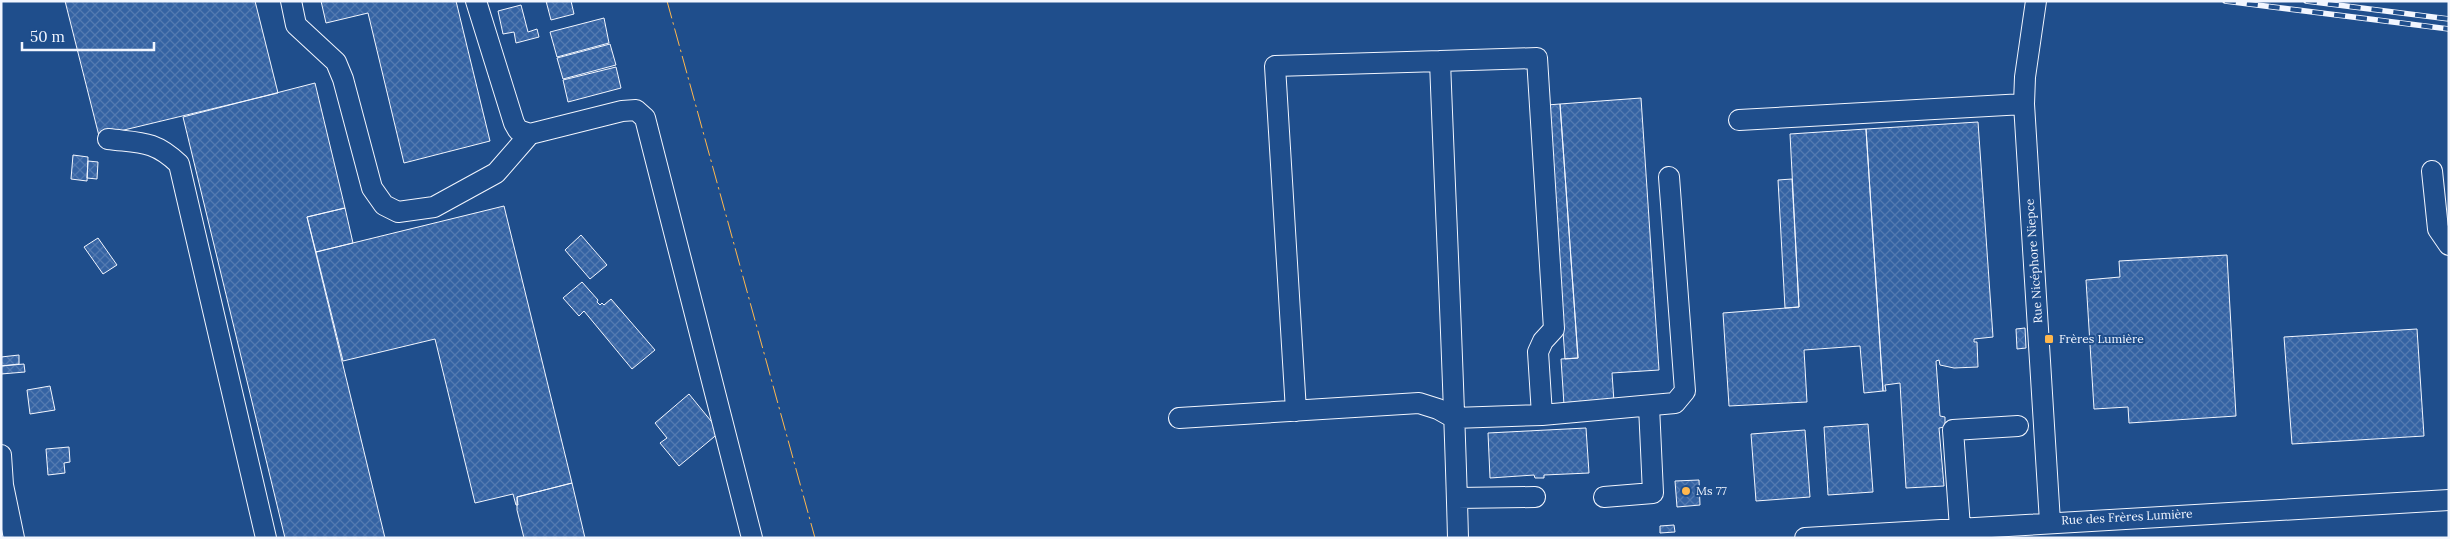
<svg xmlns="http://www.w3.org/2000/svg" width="2450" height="539" viewBox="0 0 2450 539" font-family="Lora,serif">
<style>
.building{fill:url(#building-cross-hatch);stroke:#f2f6ff}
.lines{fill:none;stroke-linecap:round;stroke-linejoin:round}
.minor-casing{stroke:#f2f6ff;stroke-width:22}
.minor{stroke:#1f4e8c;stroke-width:20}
.rail-casing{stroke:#f2f6ff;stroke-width:5.5}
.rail{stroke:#1f4e8c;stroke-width:4;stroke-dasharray:11;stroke-linecap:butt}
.power{stroke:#ffb74d;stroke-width:1;stroke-dasharray:18 4 2.5 4;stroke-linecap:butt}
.poi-dot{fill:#ffb74d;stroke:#1f4e8c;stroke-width:2}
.labels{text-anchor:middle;stroke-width:4;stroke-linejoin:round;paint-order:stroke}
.street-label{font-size:12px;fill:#f2f6ff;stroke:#1f4e8c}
.poi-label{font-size:12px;fill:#f2f6ff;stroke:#1f4e8c;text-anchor:start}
</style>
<defs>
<pattern id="building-cross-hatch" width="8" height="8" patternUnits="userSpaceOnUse" patternTransform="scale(1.25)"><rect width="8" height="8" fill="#3563a3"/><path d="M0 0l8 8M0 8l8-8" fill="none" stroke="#537ab1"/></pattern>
</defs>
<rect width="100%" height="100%" fill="#1f4e8c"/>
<path class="building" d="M65,1H255L278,93L99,136Z
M321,1H456L490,141L404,163L368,13L326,23Z
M546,1H571L574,14L551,20Z
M521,5L528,32L537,29L539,37L516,43L514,32L503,34L498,11Z
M604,18L609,43L557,57L550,32Z
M610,44L616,65L563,79L557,58Z
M616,67L621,88L568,102L563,80Z
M315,83L345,208L307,217L385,538H285L183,117Z
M1641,98L1659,370L1612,373L1614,402L1564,405L1561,359L1578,358L1560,104Z
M1560,104L1578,358L1565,359L1547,105Z
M1978,122L1993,337L1974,339V342H1977L1978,367L1954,368L1940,365L1939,360L1936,361L1940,416L1945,417V427L1939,428L1944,486L1906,488L1900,383L1885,385L1886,391H1883L1866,129Z
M1866,129L1883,391L1864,393L1860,346L1804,350L1807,402L1729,406L1723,313L1799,307L1790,134Z
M73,155L88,157L87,181L71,179Z
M88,161L98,162L97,179L87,178Z
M1792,179L1799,307L1785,308L1778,180Z
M504,206L572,483L517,497L518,505H516L513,494L475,503L435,339L343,361L316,252Z
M345,208L353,243L316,252L307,217Z
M581,235L607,265L590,279L565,250Z
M98,238L117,265L103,274L84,247Z
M2227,255L2236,416L2129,423L2128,407L2094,409L2086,280L2120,277L2119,261Z
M582,282L598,300L597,302L600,305L602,303L604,305L611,299L655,350L632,369L584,311L579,316L563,298Z
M2025,328L2026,348L2017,349L2016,329Z
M2417,329L2424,436L2292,444L2284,337Z
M19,355V364L1,366V357Z
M24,364L25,372L1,374V366Z
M50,386L55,410L30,414L27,390Z
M689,394L720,432L679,466L660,443L667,438L655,423Z
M1868,424L1873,492L1828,495L1824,427Z
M1586,428L1589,473L1544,475V478H1535L1534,475L1490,478L1488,433Z
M1805,430L1810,497L1756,501L1751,434Z
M69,447L70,462L64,463L65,473L48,475L46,449Z
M1699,480L1700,505L1677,507L1675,481Z
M572,483L585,538H524L517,510V497Z
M1674,525L1675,532L1660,533V526Z"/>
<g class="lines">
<defs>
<path id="minor" d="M291,1L296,25L336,62L343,79L372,188L384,205L398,212L434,207L496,173L530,134L622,111L636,110L645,118L752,538
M476,1L514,123L518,130L530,134
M2036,1L2025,77L2024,104L2050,522
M1739,120L2024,104
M108,139C140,143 154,140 179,164L266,538
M2432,171L2438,229L2449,245
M1296,411L1275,66L1440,61
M1542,415L1675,403L1685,391L1669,177
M1179,418L1419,403L1438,409L1454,418L1542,415L1538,352L1543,341L1554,329L1537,58L1440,61C1446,220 1454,379 1458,538
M1,455L3,485L14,538
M1604,497L1653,493L1649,406
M1457,498L1535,497
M1960,528L1953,430L2018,426
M1805,538L2449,500"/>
</defs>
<use href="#minor" class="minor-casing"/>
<use href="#minor" class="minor"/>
<defs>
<path id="rail" d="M2225,1L2449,29
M2306,1L2449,19"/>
</defs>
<use href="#rail" class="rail-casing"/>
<use href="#rail" class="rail"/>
<path class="power" d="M667,1L815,538"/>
</g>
<g class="poi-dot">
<rect x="2044" y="334" width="10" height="10" rx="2.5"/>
<circle cx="1686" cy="491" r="5"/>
</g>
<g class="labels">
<g class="street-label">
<text transform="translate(2034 261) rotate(-94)" y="4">Rue Nicéphore Niepce</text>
<text transform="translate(2127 517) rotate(-3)" y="4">Rue des Frères Lumière</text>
</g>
<g class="poi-label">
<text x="2059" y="343">Frères Lumière</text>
<text x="1696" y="495">Ms 77</text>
</g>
</g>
<rect width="2450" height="539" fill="none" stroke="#f2f6ff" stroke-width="5"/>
<path d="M22 42v8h132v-8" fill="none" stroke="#f2f6ff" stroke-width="2.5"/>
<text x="30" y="42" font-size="15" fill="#f2f6ff" stroke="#1f4e8c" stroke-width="4" paint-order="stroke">50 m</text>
</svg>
